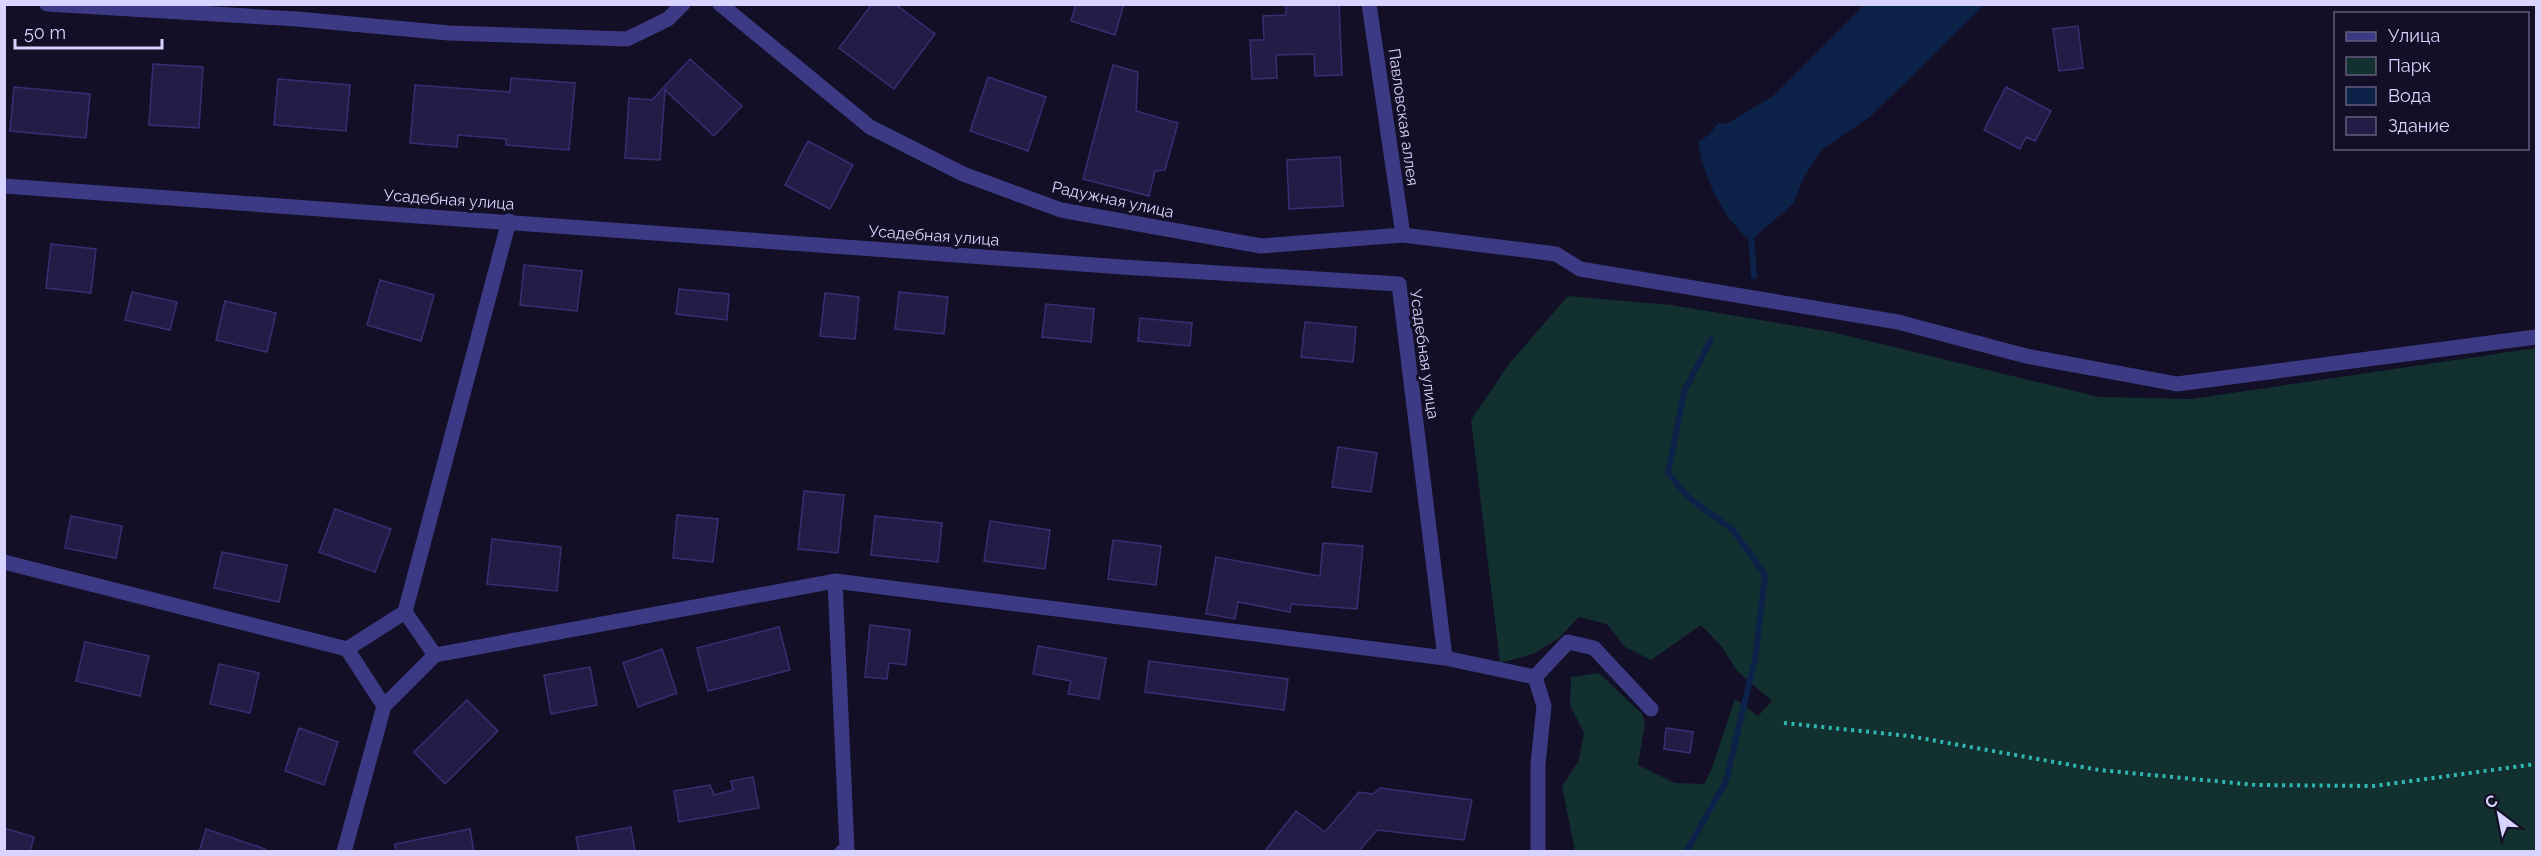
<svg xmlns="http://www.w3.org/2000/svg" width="2541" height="856" viewBox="0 0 2541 856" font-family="Raleway,sans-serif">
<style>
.green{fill:#12302f}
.water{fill:#0c2248}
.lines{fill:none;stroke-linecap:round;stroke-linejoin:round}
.stream{stroke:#0c2248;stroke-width:6}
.building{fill:#241b47;stroke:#3b2d73;stroke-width:1.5}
.path{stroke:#2fb8b0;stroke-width:4;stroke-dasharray:3 4.5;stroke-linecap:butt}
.minor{stroke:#3d3a85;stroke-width:15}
.labels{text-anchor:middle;stroke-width:6;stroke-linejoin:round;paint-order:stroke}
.street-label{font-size:16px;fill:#d9d4ff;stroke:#130f26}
</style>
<rect width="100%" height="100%" fill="#130f26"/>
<path class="green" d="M1568,296L1671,305L1832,332L2099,397L2192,399L2536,348V851H1575L1562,786L1578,762L1584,733L1570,705L1571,677L1599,673L1642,714L1645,722L1638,765L1675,783L1704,784L1712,768L1735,699L1758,716L1772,701L1737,671L1722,647L1701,625L1651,660L1625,647L1607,624L1579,617L1559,638L1533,654L1500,663L1471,420L1509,364Z"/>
<path class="water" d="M1865,4L1984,5L1871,116L1822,150L1804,177L1793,204L1750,241C1722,216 1704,179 1698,142L1710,134L1719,122L1726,124L1772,97Z"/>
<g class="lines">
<path class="stream" d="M1751,236L1754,276
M1686,852L1726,781L1755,659L1765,575L1733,530L1688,497L1668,473L1684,392L1711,339"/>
</g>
<path class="building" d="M872,4H895L935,34L894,89L839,48Z
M1076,4H1124L1115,35L1071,21Z
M1286,4H1339L1342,75L1315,76L1314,54L1276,55L1277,78L1252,79L1250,40H1264L1263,16L1286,15Z
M2078,26L2083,68L2059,71L2053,29Z
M690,59L742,106L714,136L665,90L660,160L625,158L629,98L652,100Z
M153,64L203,67L199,128L149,125Z
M1113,65L1138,72L1136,111L1178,123L1165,170L1155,171L1149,196L1083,179Z
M988,77L1046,97L1028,151L970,131Z
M511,78L575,83L569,150L506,145V139L458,135L457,147L410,143L415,85L510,92Z
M278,79L350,85L346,131L274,125Z
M14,87L90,94L86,138L10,131Z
M2006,87L2051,111L2035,141L2026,137L2020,149L1984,130Z
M808,141L853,165L830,209L785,185Z
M1340,157L1343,206L1289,209L1287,160Z
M51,244L96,249L91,293L46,288Z
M524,265L582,271L577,311L520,305Z
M380,280L434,295L421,341L367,325Z
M679,289L729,294L727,320L676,314Z
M132,292L177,302L170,330L125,320Z
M899,292L948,297L944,334L895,329Z
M825,293L859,297L855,339L820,336Z
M225,301L276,313L267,352L216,340Z
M1046,304L1094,309L1091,342L1042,337Z
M1140,318L1192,323L1190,346L1138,341Z
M1305,322L1356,327L1353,362L1301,357Z
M1338,447L1377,453L1371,492L1332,487Z
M804,491L844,495L838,553L798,549Z
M335,509L391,529L375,572L319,552Z
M677,515L718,519L713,562L673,558Z
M71,516L122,526L116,558L65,548Z
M875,516L942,523L938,562L871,555Z
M990,521L1050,530L1045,569L984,561Z
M492,539L561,547L557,591L487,584Z
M1113,540L1161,546L1156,585L1108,579Z
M1323,543L1363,546L1357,609L1291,604L1290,612L1238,602L1235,619L1206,614L1216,557L1320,576Z
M222,552L287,565L279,602L214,588Z
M870,625L910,630L906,665L889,663L887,679L865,677Z
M779,627L790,670L708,691L697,648Z
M85,642L149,656L140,696L76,681Z
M1038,646L1106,658L1099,699L1068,694L1071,681L1033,674Z
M662,649L677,693L638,707L623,663Z
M1149,661L1288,679L1284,710L1145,692Z
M219,664L259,673L250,713L210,704Z
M590,667L597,705L551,714L544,675Z
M467,700L498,731L445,784L414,752Z
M299,728L338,742L324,785L285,771Z
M1666,728L1693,732L1690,753L1664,749Z
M753,777L759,808L679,822L674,791L710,785L714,795L733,790L731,781Z
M1380,788L1472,800L1464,840L1377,830L1358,852H1264L1296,811L1325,832L1359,792L1373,794Z
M631,827L635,852H579L576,837Z
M4,828L34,837L30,852H4Z
M206,829L265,849V852H199Z
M470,829L474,852H396L395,844Z"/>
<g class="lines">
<path class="path" d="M1784,723L1909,736L2099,770L2256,785L2374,786L2536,764"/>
<path class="minor" d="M47,4L297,19L449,33L627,39L668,19L683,4
M720,4L870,127L963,174L1061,210L1261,246L1403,235L1556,254L1580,269L1898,322L2026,356L2177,384L2536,337
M1369,4L1403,235
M4,186L1122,267L1399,284L1445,658L835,581L435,655
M4,562L347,649L384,706L435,655L405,612L347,649
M835,581L847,850L842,852
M405,612L509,221
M1445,658L1535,677L1544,706L1538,764V852
M1535,677L1568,642L1594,648L1651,709
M344,852L384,706"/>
</g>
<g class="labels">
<g class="street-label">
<text transform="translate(1404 117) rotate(82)" y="6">Павловская аллея</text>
<text transform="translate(449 199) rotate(4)" y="6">Усадебная улица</text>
<text transform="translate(1113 199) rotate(12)" y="6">Радужная улица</text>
<text transform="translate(934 235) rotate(4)" y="6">Усадебная улица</text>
<text transform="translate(1425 354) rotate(82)" y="6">Усадебная улица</text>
</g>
</g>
<rect width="2541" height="856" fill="none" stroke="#d9d4ff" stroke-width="12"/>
<rect x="2334" y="12" width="195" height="138" fill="#130f26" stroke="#625e7d" stroke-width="1.5"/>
<rect x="2346" y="32" width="30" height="9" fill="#3d3a85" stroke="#625e7d" stroke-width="1.5"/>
<text x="2388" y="42" font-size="18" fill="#d9d4ff">Улица</text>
<rect x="2346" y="57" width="30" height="18" fill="#12302f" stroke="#625e7d" stroke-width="1.5"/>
<text x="2388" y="72" font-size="18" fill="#d9d4ff">Парк</text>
<rect x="2346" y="87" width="30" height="18" fill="#0c2248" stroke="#625e7d" stroke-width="1.5"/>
<text x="2388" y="102" font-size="18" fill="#d9d4ff">Вода</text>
<rect x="2346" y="117" width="30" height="18" fill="#241b47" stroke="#625e7d" stroke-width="1.5"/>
<text x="2388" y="132" font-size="18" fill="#d9d4ff">Здание</text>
<g transform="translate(2499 814) rotate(328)" stroke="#130f26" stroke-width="4.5" paint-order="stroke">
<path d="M0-4.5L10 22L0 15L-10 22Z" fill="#d9d4ff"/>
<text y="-9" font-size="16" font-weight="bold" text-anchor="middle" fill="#d9d4ff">С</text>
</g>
<path d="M15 39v9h147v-9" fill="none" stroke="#d9d4ff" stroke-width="3"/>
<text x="24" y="39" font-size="18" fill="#d9d4ff" stroke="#130f26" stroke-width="4.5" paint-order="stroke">50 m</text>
</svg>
